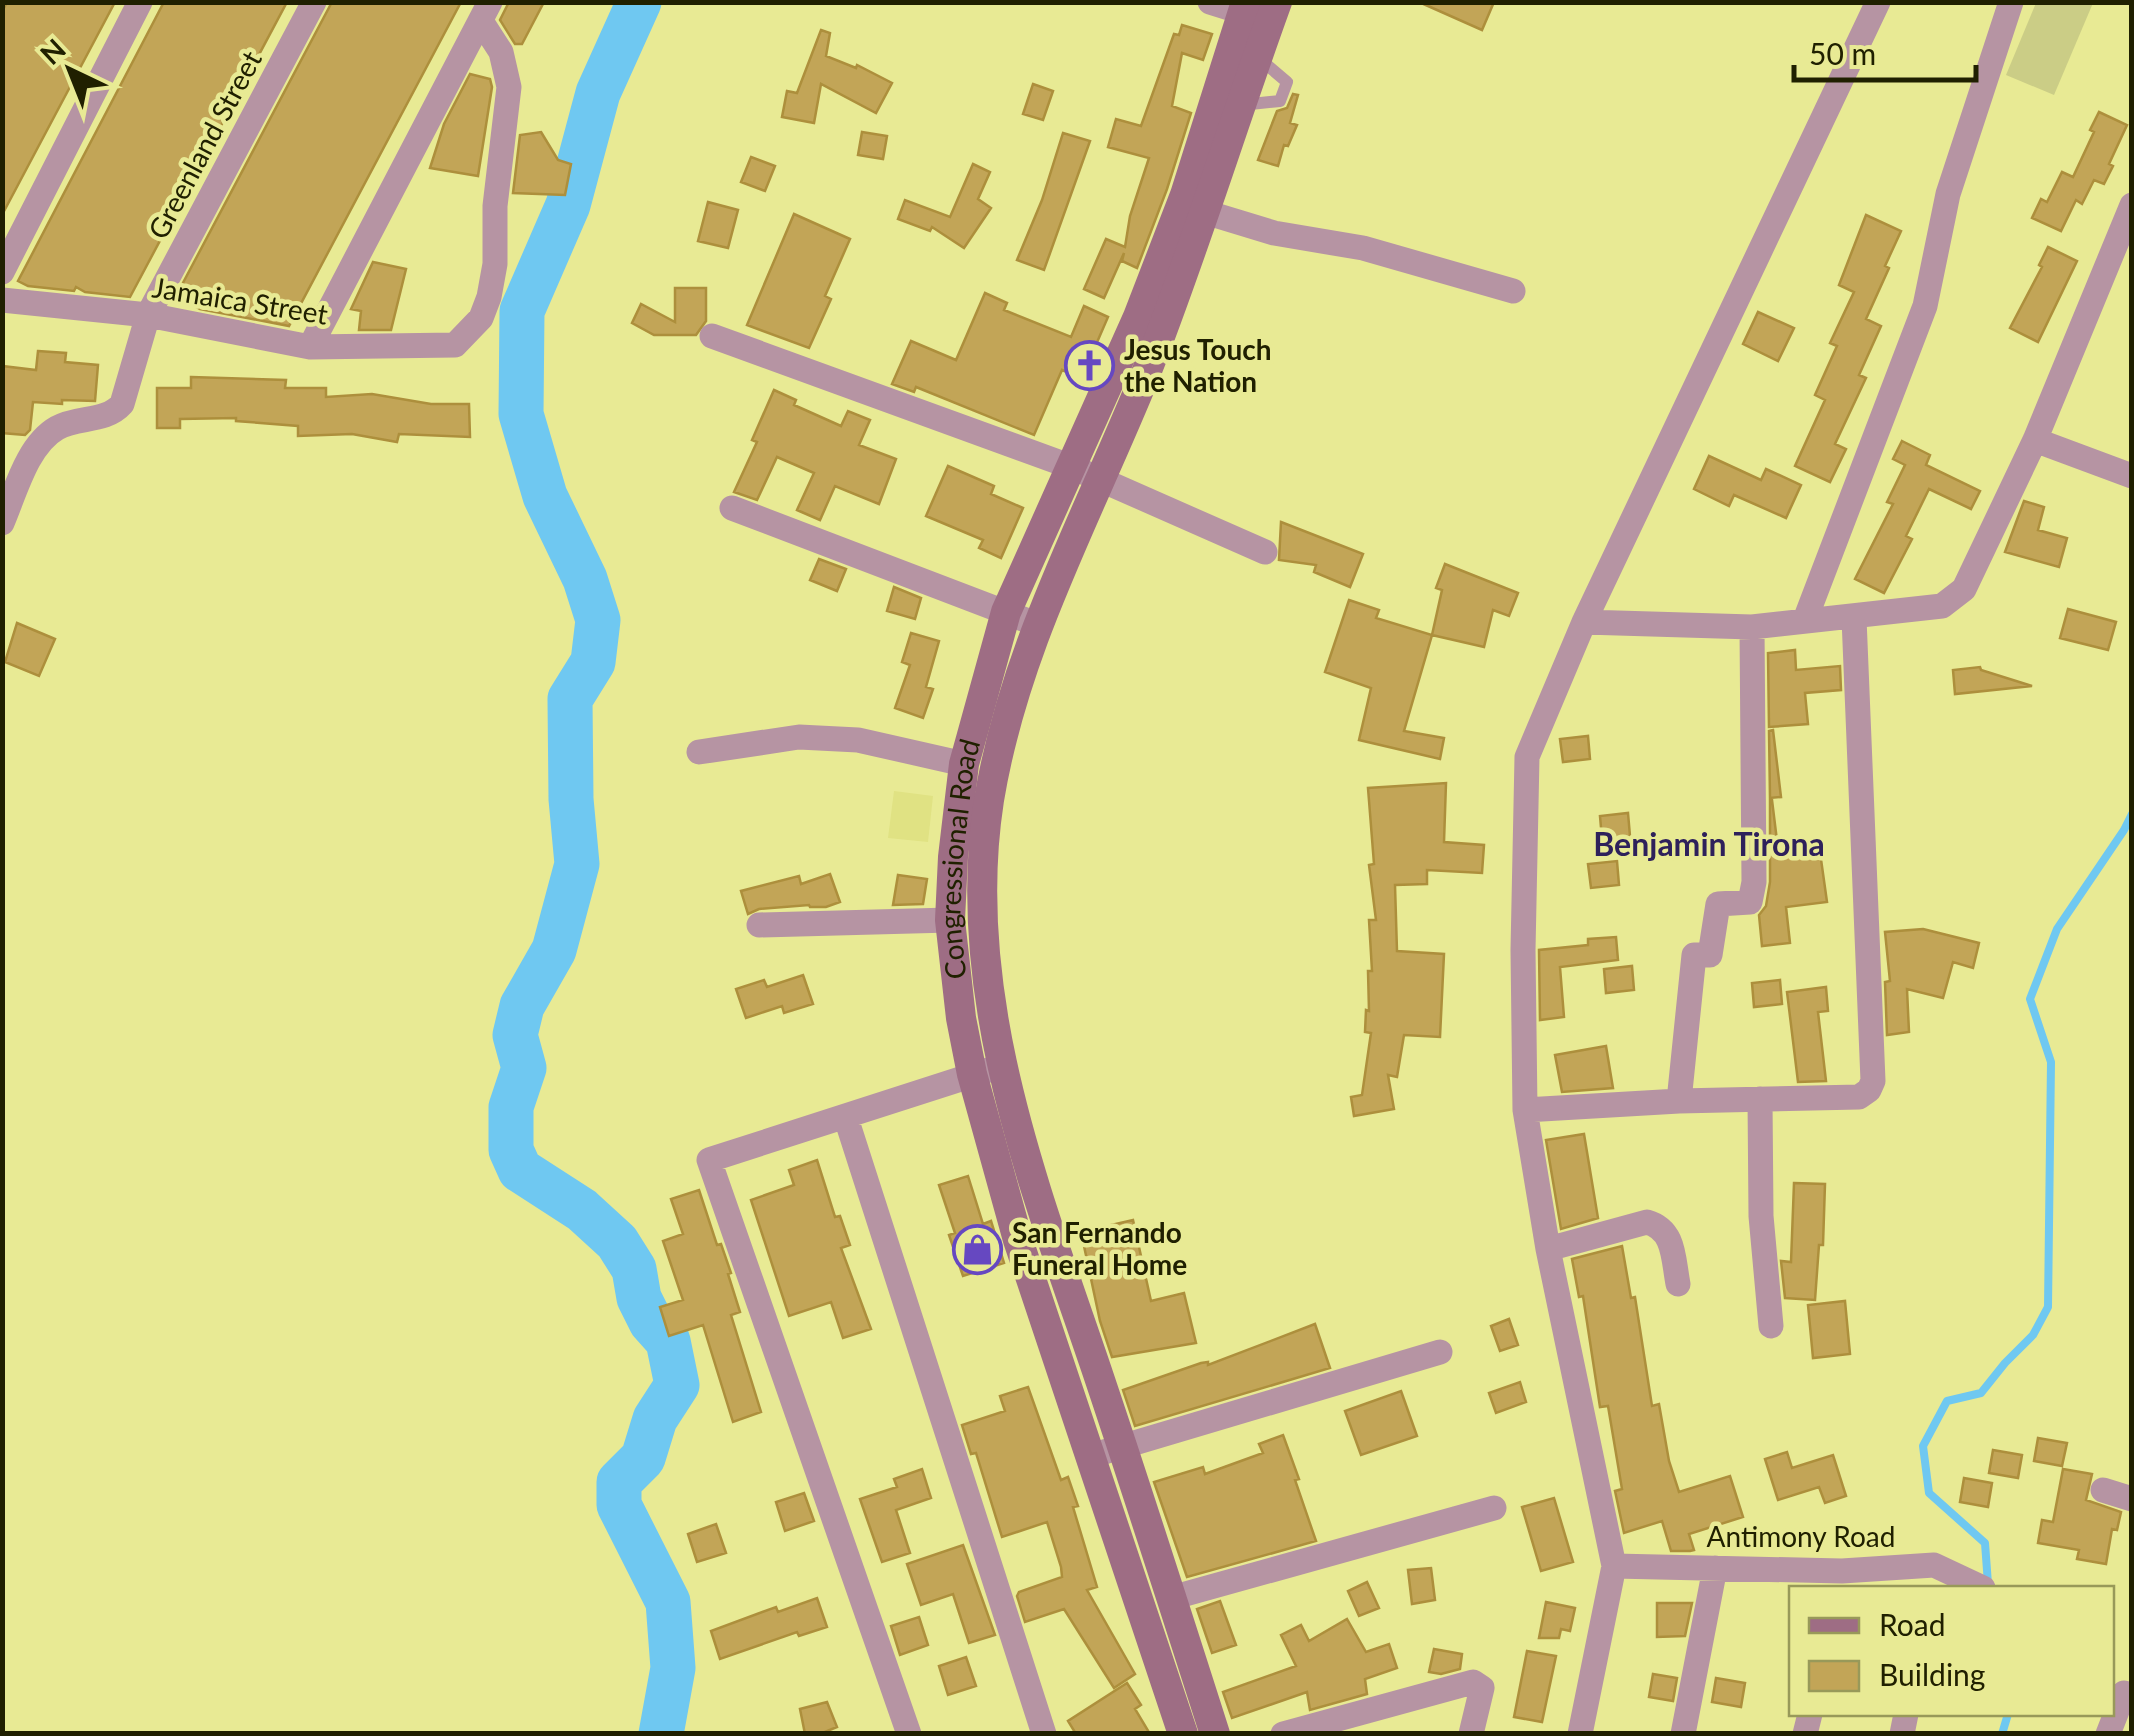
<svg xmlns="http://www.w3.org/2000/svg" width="2134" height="1736" viewBox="0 0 2134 1736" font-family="Lato,sans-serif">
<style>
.built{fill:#e0e283}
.green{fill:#cbcd86}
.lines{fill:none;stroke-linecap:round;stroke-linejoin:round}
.stream{stroke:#6fc8f1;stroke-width:8}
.river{stroke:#6fc8f1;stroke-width:45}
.building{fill:#c2a557;stroke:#ad8f3c;stroke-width:2.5}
.lane{stroke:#b694a3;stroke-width:12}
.street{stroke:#b694a3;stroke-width:25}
.secondary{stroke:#9e6d84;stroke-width:30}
.labels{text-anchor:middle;stroke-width:9;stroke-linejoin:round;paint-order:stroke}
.street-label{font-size:28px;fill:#202000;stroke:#e8ea94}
.poi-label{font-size:28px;font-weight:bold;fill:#202000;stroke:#e8ea94;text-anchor:start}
.quarter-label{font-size:32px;font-weight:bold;fill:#2e215b;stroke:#e8ea94}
</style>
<rect width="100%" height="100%" fill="#e8ea94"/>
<path class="built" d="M894,791L933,796L928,842L888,838Z"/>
<path class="green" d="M2036,3H2093L2054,95L2006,75Z"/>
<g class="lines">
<path class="stream" d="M1988,1584L1985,1543L1929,1493L1923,1446L1947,1401L1981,1393L2005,1363L2033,1335L2048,1307L2051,1062L2030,999L2057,929L2124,830L2132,814
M2002,1734L2008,1714"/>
<path class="river" d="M639,2L598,93L568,205L522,311L521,414L545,496L585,579L598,620L593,662L570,699L571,799L577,864L554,950L522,1006L515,1035L524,1068L511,1107V1150L520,1170L582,1210L617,1242L634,1269L639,1298L651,1322L668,1341L677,1385L655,1419L643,1458L619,1482V1505L668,1602L673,1668L661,1734"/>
</g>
<path class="building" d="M7,2H115L2,215V12Z
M164,2H287L130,297L85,292L76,287L74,291L28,286L18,281Z
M332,2H461L289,326L200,309L176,296Z
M509,2H544L522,44H515L500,20Z
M1419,2H1494L1482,30Z
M1182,25L1212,34L1203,60L1182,53L1172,106L1191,113L1167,189L1137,268L1122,261L1124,253L1104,298L1084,289L1106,239L1125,247L1130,216L1149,158L1108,147L1116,119L1141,126L1174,34L1179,35Z
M821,30L830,33L826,56L856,68L857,65L892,83L876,113L821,84L814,123L782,117L787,91L797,93Z
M470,74L490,79L492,87L478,176L430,168L444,124Z
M1033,84L1053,91L1043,120L1023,114Z
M1293,94L1298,95L1290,123L1297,125L1288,146L1284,145L1278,166L1258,160L1277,111L1287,108Z
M2099,112L2127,125L2109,164L2113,166L2104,184L2094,180L2082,204L2076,200L2061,231L2032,218L2041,199L2047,202L2062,172L2073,177L2094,132L2090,130Z
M541,132L558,160L571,164L565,195L513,193L520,135Z
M862,132L887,136L883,159L858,155Z
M1063,133L1090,141L1044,270L1017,260L1042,200Z
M751,157L775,166L765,191L741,182Z
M973,164L990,172L978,199L991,208L964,248L932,227L930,231L898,219L905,200L950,217Z
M708,202L738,210L728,248L698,241Z
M794,214L850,239L825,296L831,299L809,348L747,325Z
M1866,215L1901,231L1885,266L1889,268L1866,319L1881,326L1859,375L1866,378L1835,444L1846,449L1830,482L1795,466L1825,400L1815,395L1837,346L1830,343L1854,292L1839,285Z
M2048,247L2077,261L2038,342L2010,328L2042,267L2039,265Z
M373,262L406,269L391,330H359L361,311L351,309Z
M675,288H706V321L696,335H654L632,323L641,304L675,322Z
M985,293L1007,303L1004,310L1071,337L1084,306L1108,317L1095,347L1101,349L1088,381L1062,370L1034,435L916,387L914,392L892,384L911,341L956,360Z
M1758,312L1794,328L1778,361L1743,344Z
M38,351L66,353L65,362L98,365L95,401L62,400V404L33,402L30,430L25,435L2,433V366L36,370Z
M191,377L286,380L285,388H326V397L372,394L431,404H469L470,437L399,434L397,442L352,434L298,436V426L236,421V418L180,419V428H157V388H191Z
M774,390L796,400L794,405L841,426L848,411L870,420L859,445L896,459L879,504L835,486L820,520L797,510L814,473L777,457L757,500L734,492L757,442L752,440Z
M1902,441L1930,455L1926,465L1980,491L1971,509L1929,489L1906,536L1912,539L1884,593L1855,579L1893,504L1887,502L1905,465L1893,459Z
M1709,456L1761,480L1766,469L1801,485L1786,518L1734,495L1729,506L1694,489Z
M948,466L994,486L991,494L1023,508L1001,558L979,548L983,540L926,516Z
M2024,501L2044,507L2038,530L2067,538L2059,567L2005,552Z
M1281,522L1363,554L1350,587L1314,572L1316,565L1279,560Z
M819,559L846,569L837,591L810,580Z
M1445,564L1518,593L1509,616L1493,610L1484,647L1432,635L1442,590L1436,588Z
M894,587L921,598L915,619L887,611Z
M1349,600L1379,610L1376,618L1432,635L1404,731L1444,738L1440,759L1359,740L1371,688L1325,672Z
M2068,609L2116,622L2108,650L2060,638Z
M17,623L55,639L39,676L5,662Z
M911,633L939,641L926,687L933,689L923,718L895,708L910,665L902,662Z
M1795,650L1796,670L1840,666L1841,690L1805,693L1808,724L1769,727L1768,653Z
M1980,667L1981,670L2032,686L1955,694L1953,670Z
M1773,730L1781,797L1770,798L1769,731Z
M1588,736L1590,759L1563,762L1560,739Z
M1446,783L1444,842L1484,845L1482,873L1427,870V884L1395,885L1397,951L1444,954L1440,1037L1404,1035L1397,1077L1388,1075L1394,1109L1354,1116L1351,1097L1362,1095L1371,1033L1365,1032L1366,1010L1369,1011L1368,971H1372L1369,920H1376L1369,865L1374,864L1368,788Z
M1770,800H1772L1778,849L1819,845L1827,902L1786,907L1790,943L1762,946L1759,915L1766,906L1770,882Z
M1628,813L1630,836L1602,839L1600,816Z
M1617,861L1619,885L1591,888L1588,864Z
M830,874L840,902L826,907H810L809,905L759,909L748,914L741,891L799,876L801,884Z
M898,875L927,879L923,904L893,905Z
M1923,929L1979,943L1973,968L1953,962L1943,998L1907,989L1909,1032L1887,1035L1885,982L1890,981L1885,932Z
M1616,937L1618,960L1560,967L1564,1017L1540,1020L1539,950L1588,945V939Z
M1632,966L1634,990L1606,993L1604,969Z
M803,975L813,1004L784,1013L782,1006L746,1018L736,989L764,980L767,987Z
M1780,980L1782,1004L1754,1007L1752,983Z
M1826,987L1828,1011L1818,1012L1826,1081L1798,1082L1787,992Z
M1606,1046L1613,1088L1562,1092L1555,1055Z
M1584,1134L1598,1218L1561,1229L1546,1140Z
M817,1160L835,1217L840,1216L850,1245L841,1248L871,1329L843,1338L831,1302L789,1316L751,1200L794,1185L789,1170Z
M968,1176L983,1224L991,1221L1004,1263L963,1276L949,1235L955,1233L939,1185Z
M1794,1183L1825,1184L1823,1245H1819L1815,1300L1785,1298L1781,1261L1791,1262Z
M699,1190L717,1245L721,1244L731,1273L728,1274L740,1312L731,1315L761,1412L733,1422L703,1325L669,1336L660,1307L683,1300L663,1241L683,1234L671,1199Z
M1133,1220L1151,1301L1184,1293L1196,1343L1112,1357L1100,1321L1081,1232Z
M1622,1246L1631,1298L1635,1297L1652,1406L1659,1404L1669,1461L1679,1492L1730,1476L1743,1517L1689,1534L1694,1550L1690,1551H1671L1662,1521L1624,1533L1615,1491L1622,1489L1608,1406L1600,1407L1583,1296L1579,1297L1572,1259Z
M1845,1301L1850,1354L1813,1358L1808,1305Z
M1509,1319L1518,1345L1500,1351L1491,1326Z
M1315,1324L1330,1368L1135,1426L1123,1390L1201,1363L1208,1362V1365Z
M1520,1382L1526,1402L1496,1413L1489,1393Z
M1028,1387L1061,1480L1068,1477L1078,1506L1073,1507L1097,1587L1087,1590L1135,1674L1114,1688L1064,1609L1025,1622L1017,1596L1019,1592L1062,1577L1061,1567L1047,1522L1002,1537L976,1453L971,1454L962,1425L1005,1411L1000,1396Z
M1401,1391L1417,1436L1361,1455L1345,1411Z
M1283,1435L1299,1479L1295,1480L1316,1541L1187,1577L1154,1482L1203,1467L1205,1474L1263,1453L1259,1444Z
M2038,1438L2067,1443L2062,1466L2034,1461Z
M1993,1450L2022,1455L2018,1478L1989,1473Z
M1787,1452L1792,1468L1833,1455L1846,1496L1825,1503L1819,1487L1778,1500L1765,1459Z
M922,1469L931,1498L896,1510L910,1553L882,1562L860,1499L897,1487L894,1479Z
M2063,1469L2092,1474L2086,1500L2121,1512L2117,1530L2112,1529L2106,1564L2077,1559L2079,1550L2038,1543L2042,1520L2053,1522Z
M1964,1478L1992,1483L1988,1507L1960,1502Z
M804,1493L814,1521L785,1531L776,1502Z
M1554,1498L1573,1562L1541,1571L1522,1507Z
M716,1524L726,1553L697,1562L688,1534Z
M963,1545L995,1635L969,1643L953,1594L921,1605L907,1564Z
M1431,1568L1435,1600L1412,1604L1408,1570Z
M1367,1582L1379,1608L1359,1616L1348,1591Z
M817,1598L827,1627L799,1636L797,1632L720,1659L711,1631L776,1607L778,1612Z
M1220,1601L1236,1645L1212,1653L1197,1609Z
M1546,1602L1575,1608L1570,1631L1561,1629L1559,1638H1539Z
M1657,1603H1692L1685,1636L1657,1637Z
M919,1617L928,1645L900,1655L891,1626Z
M1347,1619L1366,1652L1389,1644L1397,1668L1365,1679L1367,1694L1310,1710L1307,1692L1232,1718L1223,1692L1296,1666L1281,1635L1301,1625L1309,1641Z
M1434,1649L1462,1654L1460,1669L1441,1674L1429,1672Z
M1527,1651L1556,1656L1542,1722L1514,1717Z
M966,1657L976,1686L948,1695L939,1666Z
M1653,1674L1677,1678L1673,1701L1649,1697Z
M1716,1678L1745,1683L1741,1707L1712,1702Z
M1127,1683L1141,1705L1135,1709L1150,1734H1076L1068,1721Z
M827,1702L837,1727L820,1734H805L800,1709Z"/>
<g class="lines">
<path class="lane" d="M1241,105L1280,101L1287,82L1260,59"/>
<path class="street" d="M1210,2L1242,12
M1205,212L1274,233L1363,248L1513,291
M2,272L140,2
M2,300L148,315L310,347L455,345L481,318L489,297L495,264V206L509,87L501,52L481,21
M712,336L1072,467L1265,552
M310,347L490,2
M2035,440L2132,476
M732,508L1036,624
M2,523C15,493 27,445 57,428C78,416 105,423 122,404L148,315L314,2
M1805,620L1925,306L1948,194L2011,2
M1584,622L1752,627L1942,606L1964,589L2035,440L2132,205
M1752,627L1754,882L1750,902L1718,904L1710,955H1694L1679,1101L1859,1097L1869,1090L1873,1081L1854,618
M699,752L799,737L858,740L964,764
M759,925L950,920
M1760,1099L1761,1216L1771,1326
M1525,1110L1679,1101
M846,1118L1044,1734
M1548,1249L1647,1222C1675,1230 1673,1258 1678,1284
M1104,1452L1440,1352
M2103,1490L2132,1499
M1614,1566L1842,1571L1934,1565L1983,1588
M1171,1598L1494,1508
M909,1734L709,1160L1001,1066
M1283,1734L1473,1682L1482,1688L1471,1734
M1580,1734L1614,1566L1548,1249L1525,1110L1523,950L1527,757L1584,622L1878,2
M1683,1734L1715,1568
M1805,1734L1810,1714
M1902,1734L1906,1714
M2108,1734L2124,1693"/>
<g class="secondary">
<path id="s1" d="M1183,1734L1018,1240L972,1074L961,1018L950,920L953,857L964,764L1006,612L1138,317L1185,195L1246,2"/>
<path d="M1215,1734C1177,1615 1139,1496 1099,1377C1037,1193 958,999 989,800C1014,648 1089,514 1146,373C1194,251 1232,126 1277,2"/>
</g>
</g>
<defs>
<symbol id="church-ring" viewBox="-11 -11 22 22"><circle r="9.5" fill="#e8ea94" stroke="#6648c1" stroke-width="1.5"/><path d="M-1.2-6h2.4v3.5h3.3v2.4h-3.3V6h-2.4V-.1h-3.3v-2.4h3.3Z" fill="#6648c1"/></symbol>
<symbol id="shop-ring" viewBox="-11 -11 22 22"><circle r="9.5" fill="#e8ea94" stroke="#6648c1" stroke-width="1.5"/><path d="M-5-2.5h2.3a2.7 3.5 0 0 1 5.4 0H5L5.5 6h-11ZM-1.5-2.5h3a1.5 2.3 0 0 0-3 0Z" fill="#6648c1"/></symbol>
</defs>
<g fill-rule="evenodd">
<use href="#church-ring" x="1062" y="338" width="55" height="55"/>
<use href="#shop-ring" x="950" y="1222" width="55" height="55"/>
</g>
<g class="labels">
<g class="street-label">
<text transform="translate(205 145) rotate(-62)" y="10">Greenland Street</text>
<text transform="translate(240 301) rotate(9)" y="10">Jamaica Street</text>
<text dy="10" stroke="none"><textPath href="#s1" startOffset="910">Congressional Road</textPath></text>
<text x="1801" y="1547">Antimony Road</text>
</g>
<g class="poi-label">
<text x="1124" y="360">Jesus Touch<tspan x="1124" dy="32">the Nation</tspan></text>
<text x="1012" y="1243">San Fernando<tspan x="1012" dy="32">Funeral Home</tspan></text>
</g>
<g class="quarter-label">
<text x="1709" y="856">Benjamin Tirona</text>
</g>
</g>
<rect width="2134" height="1736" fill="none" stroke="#202000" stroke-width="10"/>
<rect x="1789" y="1586" width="325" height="130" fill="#e8ea94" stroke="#989959" stroke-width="2.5"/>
<rect x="1809" y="1618" width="50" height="15" fill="#9e6d84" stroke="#989959" stroke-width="2.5"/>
<text x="1879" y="1636" font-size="30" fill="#202000">Road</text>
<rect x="1809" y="1661" width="50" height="30" fill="#c2a557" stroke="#989959" stroke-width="2.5"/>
<text x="1879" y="1686" font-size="30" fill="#202000">Building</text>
<g transform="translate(70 70) rotate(317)" stroke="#e8ea94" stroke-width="8" paint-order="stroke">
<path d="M0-8L18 38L0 25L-18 38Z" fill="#202000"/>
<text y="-15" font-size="28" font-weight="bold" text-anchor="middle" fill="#202000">N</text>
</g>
<path d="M1794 65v15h182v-15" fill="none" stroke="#202000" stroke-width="5"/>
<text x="1809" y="65" font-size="30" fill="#202000" stroke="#e8ea94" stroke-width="8" paint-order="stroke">50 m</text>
</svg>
